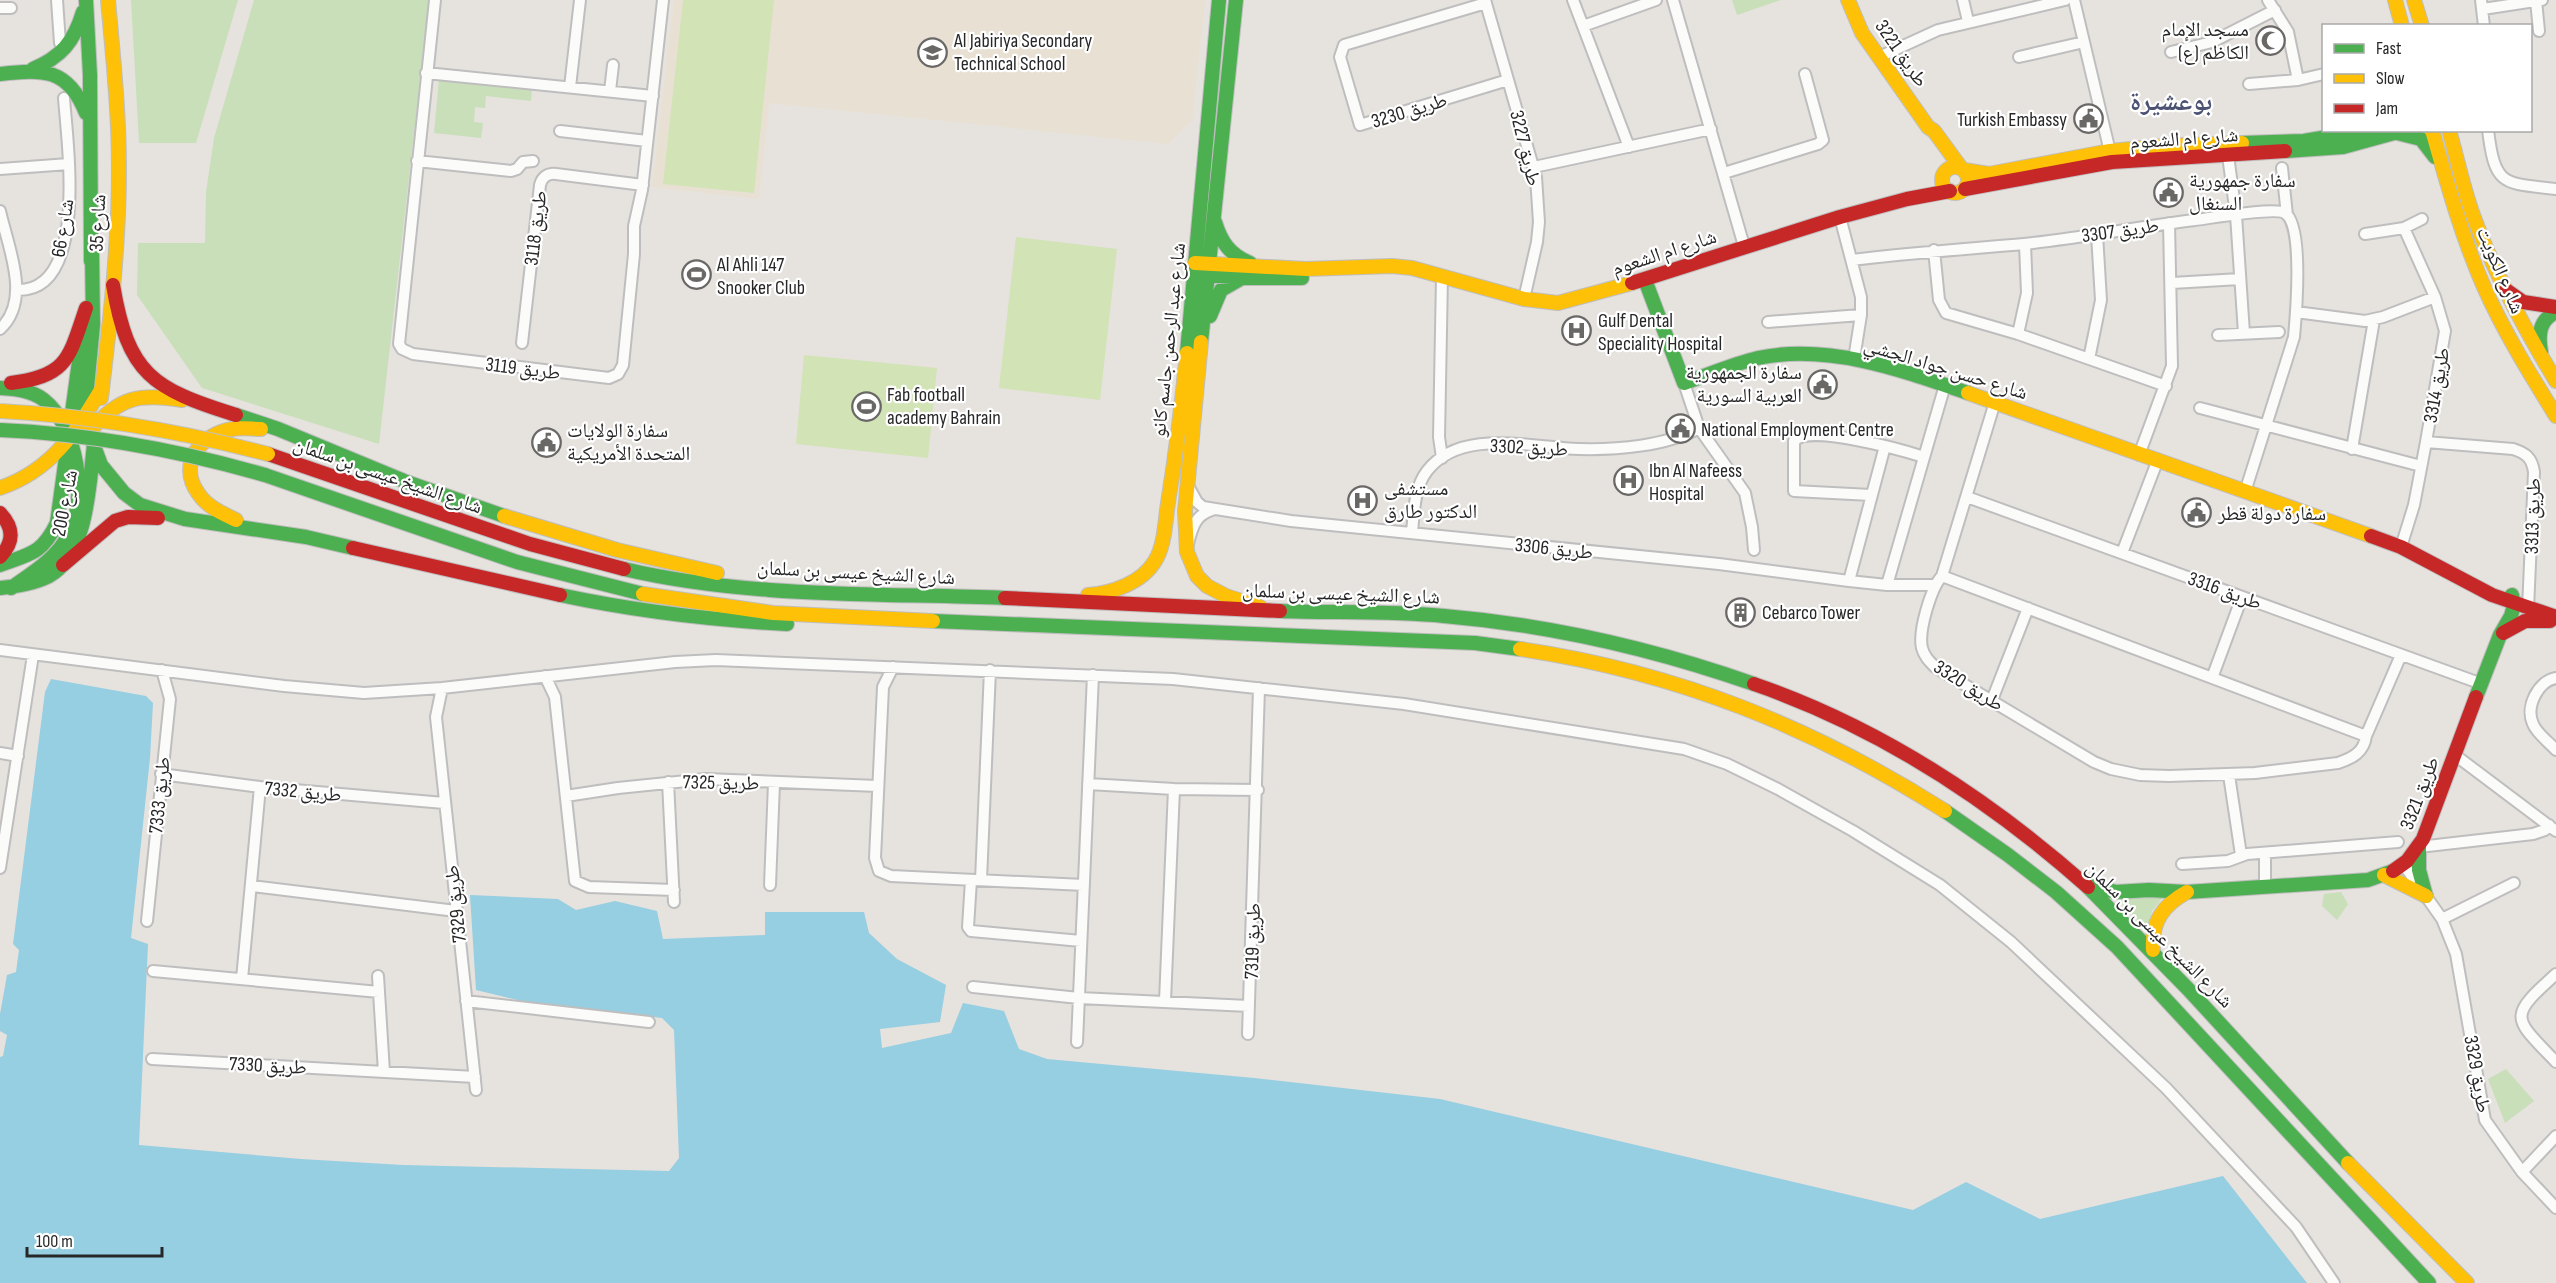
<svg xmlns="http://www.w3.org/2000/svg" width="2556" height="1283" viewBox="0 0 2556 1283" font-family="'Sofia Sans Condensed','Noto Naskh Arabic',sans-serif">
<style>
.education{fill:#e8e1d3}
.green{fill:#c8dfb9}
.pitch{fill:#d2e3b6}
.water{fill:#96cee2}
.lines{fill:none;stroke-linecap:round;stroke-linejoin:round}
.street-casing{stroke:#bfbebf;stroke-width:14}
.fast-casing{stroke:#bfbebf;stroke-width:16}
.slow-casing{stroke:#bfbebf;stroke-width:16}
.jam-casing{stroke:#bfbebf;stroke-width:16}
.street{stroke:#fbfbfa;stroke-width:10}
.fast{stroke:#4caf50;stroke-width:14}
.slow{stroke:#ffc107;stroke-width:14}
.jam{stroke:#c62828;stroke-width:14}
.fast-bridge-casing{stroke:#c3c1c0;stroke-width:16;stroke-linecap:butt}
.slow-bridge-casing{stroke:#c3c1c0;stroke-width:16;stroke-linecap:butt}
.fast-bridge{stroke:#4caf50;stroke-width:14}
.slow-bridge{stroke:#ffc107;stroke-width:14}
.labels{text-anchor:middle;stroke-width:4.5;stroke-linejoin:round;paint-order:stroke}
.poi-label{font-size:20px;fill:#272727;stroke:#fff;text-anchor:start}
.street-label{font-size:20px;fill:#272727;stroke:#fff}
.district-label{font-size:26px;font-weight:bold;fill:#4c5274;stroke:#fff}
</style>
<rect width="100%" height="100%" fill="#e6e2de"/>
<path class="education" d="M674,0H1205L1192,121L1168,144L769,103L759,199L652,187Z"/>
<path class="green" d="M131,0H238L196,143H139Z
M254,0H429L379,444L202,388L137,295L138,243H205L206,192L214,138Z
M1732,0H1781L1737,15Z
M439,79L532,88L531,101L486,96L485,108L475,107L474,122L483,123L481,138L434,133Z
M2341,892L2348,904L2337,920L2322,906L2324,894Z
M2111,893L2164,896L2152,911L2148,930Z
M2506,1069L2534,1101L2505,1123L2488,1079Z"/>
<path class="pitch" d="M683,0H774L754,193L663,184Z
M1016,237L1117,249L1100,400L999,388Z
M804,355L937,368L928,458L796,444Z"/>
<path class="water" d="M51,679L146,696L153,703L150,758L131,938L148,944L139,1145L301,1159L403,1165L669,1171L679,1158L674,1030L662,1018L526,1002L476,990L470,895L558,899L576,910L615,901L657,911L663,939L765,935V912H864L869,933L897,959L946,985L940,1022L880,1029L882,1048L951,1033L963,1003L1004,1011L1019,1049L1047,1059L1254,1078L1440,1099L1913,1210L1966,1182L2040,1219L2223,1176L2307,1283H0V1057L3,1056L7,1035L0,1031V1014L7,975L16,972L19,950L13,944L45,692Z"/>
<g class="lines">
<defs>
<path id="street" d="M57,0L60,43
M435,0L399,344L402,349L413,354L609,378L618,374L623,365L634,254V226L642,190L663,0
M1485,0L1536,177L1539,222L1537,242L1524,299
M1573,0L1629,147
M1673,0L1744,246
M1963,0L1968,21
M2074,0L2111,156
M2268,0L2288,32L2298,80
M2481,0L2484,26
M2536,0L2539,31
M1486,3L1344,45L1340,57L1360,125L1508,80
M0,8H11
M2483,9L2542,0
M1583,26L1656,0
M2171,52L2212,42L2275,10
M1879,57L1938,30L2065,0
M2019,57L2084,42
M426,73L653,96
M2249,84L2298,80L2324,74
M570,87L580,0
M610,91L613,65
M2488,130C2495,187 2503,183 2556,189
M560,131L647,141
M2227,148L2236,215L2244,333
M417,161L511,171L517,169L523,162L533,161
M1534,167L1711,129
M2282,168L2287,215
M0,169L69,164
M1724,173L1818,144L1823,140L1805,74
M0,211C8,247 32,300 0,329
M1840,217L1861,297V315L1854,359
M2365,234L2404,228L2422,219
M1934,250L1939,300L1946,313L2018,334L2166,386
M1852,260C1909,253 1967,249 2024,244C2081,238 2138,227 2195,220C2211,218 2274,207 2285,213C2304,225 2296,315 2294,337L2245,492
M2172,283L2240,279
M18,290C89,291 67,142 64,98
M2296,312L2365,321L2383,317L2435,297
M1768,322L1861,315
M2018,334L2027,293L2025,244
M2218,335L2279,332
M522,343L540,185C542,177 548,173 556,174L643,185
M2089,359L2101,300L2097,234
M1684,383L1699,428L1745,493L1752,527L1754,550
M1995,402L1942,576C1931,588 1918,631 1922,648C1924,656 1929,661 1935,667L2094,762L2111,769L2140,775L2169,776L2255,773L2338,763C2353,758 2364,752 2366,736L2401,655
M2200,408L2421,466
M2426,442L2513,449C2526,453 2532,458 2534,472L2528,609
M2352,449L2374,320
M2139,455L2172,366L2169,223
M1442,458L1439,437L1442,277
M1187,484L1197,502L1203,507L1291,521L1719,564L1849,581L1887,585H1934
M1871,495L1794,491V441C1810,424 1902,450 1924,457
M1967,497L2482,684
M1412,533C1414,512 1414,488 1427,471C1461,427 1532,448 1579,449C1617,450 1666,446 1699,428
M1188,544C1192,528 1195,515 1212,510
M2401,547L2414,505L2426,442L2445,331L2435,297L2404,228
M2122,553L2157,462
M1942,576L2366,736
M1849,581L1885,446
M1887,585L1945,385
M0,650L284,686L364,693L442,688L675,662L716,660L1173,679L1404,704L1684,749L1727,764L1778,789L1853,831L1940,885L2011,942L2166,1088L2296,1227L2334,1283
M893,667L883,687L875,858L879,871L891,876L1084,885
M545,676L555,697L575,881L589,887L674,890
M2212,678L2242,597
M2556,678C2538,681 2525,707 2533,724C2537,734 2549,742 2556,750
M442,688L436,717L476,1090
M1992,700L2028,608
M0,753L18,756
M2455,755L2556,831
M161,774L260,787L444,803
M2229,775L2241,855
M668,782L674,902
M1088,784L1174,789L1258,790
M566,796L618,788L706,779L877,786
M2419,847L2533,834L2545,830L2549,825
M2265,853V887
M2182,864L2228,861L2247,854L2398,842
M2404,865L2442,919L2456,954L2485,1120L2522,1172L2556,1208
M0,868L33,655
M971,880L968,927L971,931L1081,941
M981,880L990,670
M770,885L774,783
M252,886L456,911
M2442,919L2514,883
M147,921L170,699L162,670
M153,971L379,992
M2556,974C2507,1018 2513,1017 2556,1062
M378,976L384,1072
M242,979L260,787
M973,987L1079,998L1249,1006
M466,1001L649,1022
M1165,1001L1174,789
M1248,1034L1259,688
M1077,1042L1093,675
M152,1059L475,1077
M2522,1172L2556,1136"/>
<path id="fast" d="M86,0L90,75L91,261
M33,69C61,57 74,42 83,12
M0,74C43,69 68,68 86,113
M2397,133L2421,139L2435,157
M2242,143L2304,141L2369,130
M2285,151L2343,147L2405,130
M1215,222C1221,242 1230,255 1250,263
M92,251L93,325L84,419L101,465L124,493L140,505L185,519L306,537L353,548
M1197,274L1242,278H1302
M1645,280L1684,383C1708,375 1733,364 1758,358C1828,343 1902,370 1968,393
M1210,316L1221,290L1242,278
M1201,342L1236,0
M2541,352C2538,335 2539,320 2556,312
M1187,353L1219,0
M0,388C15,389 31,390 44,400C77,426 89,499 68,536C56,559 32,573 11,588
M236,415L278,429L404,481L504,516
M265,475L517,562L643,594
M0,565C30,554 42,554 57,523L83,332
M624,569C747,598 879,593 1005,598
M0,588C17,586 33,584 49,576C88,554 89,484 94,445
M560,595C635,611 710,620 787,624
M1280,611C1335,613 1390,611 1444,616C1551,625 1654,649 1754,684
M933,621L1475,643L1520,649
M2476,697L2500,635L2511,616L2514,605L2512,595
M1945,811L2008,855L2056,892L2117,947L2429,1283
M2419,847V870L2426,896
M2086,883L2115,892L2149,890L2187,892L2368,880L2393,871
M2088,887L2189,990L2348,1163"/>
<path id="slow" d="M1848,0L1862,33L1928,127L1934,131L1961,168
M2395,0L2402,26
M2414,0L2422,26
M2432,130C2447,183 2462,237 2484,287C2504,332 2530,374 2556,416
M2449,130C2457,158 2463,187 2473,215C2494,273 2524,328 2556,381
M1942 180a13 13 0 1 1 26 0a13 13 0 1 1-26 0Z
M1964,170L1989,174L2110,151L2162,146L2242,143
M1195,263L1306,269L1392,266L1412,268L1524,299L1558,303L1632,283
M1201,342L1185,511L1187,552L1197,576L1207,586L1226,596L1260,607
M1968,393L2371,536
M101,398C110,322 119,246 119,169C119,113 113,56 108,0
M91,430C119,397 140,393 182,400
M0,488C52,470 75,433 102,388
M504,516L617,550L717,573
M236,520C222,513 207,507 198,493C177,463 201,434 233,429C242,427 252,429 261,429
M643,594L773,613L933,621
M1088,595C1112,593 1142,583 1155,561C1165,545 1165,522 1168,503C1176,453 1182,404 1187,353
M1520,649C1676,672 1813,727 1945,811
M2384,875L2426,896
M2153,950C2151,922 2163,905 2187,892
M2348,1163L2467,1283"/>
<path id="jam" d="M1965,189L2112,162L2285,151
M1632,283L1840,217L1907,199L1950,191
M113,285C128,374 152,389 236,415
M2506,290L2523,302L2556,307
M11,383C68,376 69,358 86,308
M268,454L530,544L624,569
M0,513C14,528 14,542 0,557
M2371,536L2401,547L2492,595L2556,617
M353,548L560,595
M63,565L115,521L128,517L158,518
M1005,598L1280,611
M2503,633L2525,621H2550
M1754,684C1879,727 1990,800 2088,887
M2393,871L2407,861L2423,839L2476,697"/>
</defs>
<use href="#street" class="street-casing"/>
<use href="#fast" class="fast-casing"/>
<use href="#slow" class="slow-casing"/>
<use href="#jam" class="jam-casing"/>
<use href="#street" class="street"/>
<use href="#fast" class="fast"/>
<use href="#slow" class="slow"/>
<use href="#jam" class="jam"/>
<defs>
<path id="fast-bridge" d="M0,430C91,434 178,450 265,475"/>
<path id="slow-bridge" d="M0,411C91,416 180,431 268,454"/>
</defs>
<use href="#fast-bridge" class="fast-bridge-casing"/>
<use href="#slow-bridge" class="slow-bridge-casing"/>
<use href="#fast-bridge" class="fast-bridge"/>
<use href="#slow-bridge" class="slow-bridge"/>
</g>
<defs>
<symbol id="mosque-ring" viewBox="-11 -11 22 22"><circle r="9.5" fill="#fff" stroke="#6a6867" stroke-width="1.5"/><path d="M3.5-4.9A6 6 0 1 0 3.5 4.9A5 5 0 1 1 3.5-4.9Z" fill="#6a6867"/></symbol>
<symbol id="school-ring" viewBox="-11 -11 22 22"><circle r="9.5" fill="#fff" stroke="#6a6867" stroke-width="1.5"/><path d="M0-5L7-2L0 1L-7-2ZM-4 1L0 2.5L4 1V4Q0 6-4 4Z" fill="#6a6867"/></symbol>
<symbol id="civic-ring" viewBox="-11 -11 22 22"><circle r="9.5" fill="#fff" stroke="#6a6867" stroke-width="1.5"/><path d="M-.6-6.5H3V-4.5H.6V-3L4-1V1h2V6H-6V1h2V-1L-.6-3ZM-1.2 2.5V6h2.4V2.5Z" fill="#6a6867"/></symbol>
<symbol id="stadium-ring" viewBox="-11 -11 22 22"><circle r="9.5" fill="#fff" stroke="#6a6867" stroke-width="1.5"/><path d="M0-5a6.5 5 0 1 0 0 10a6.5 5 0 1 0 0-10ZM-3.5-1.8h7v3.6h-7Z" fill="#6a6867"/></symbol>
<symbol id="hospital-ring" viewBox="-11 -11 22 22"><circle r="9.5" fill="#fff" stroke="#6a6867" stroke-width="1.5"/><path d="M-5-5h3v3.5h4V-5h3V5h-3V1.5h-4V5h-3Z" fill="#6a6867"/></symbol>
<symbol id="building-ring" viewBox="-11 -11 22 22"><circle r="9.5" fill="#fff" stroke="#6a6867" stroke-width="1.5"/><path d="M-4-6H4V6H1V3H-1V6H-4ZM-2.5-4.3h1.7v1.8h-1.7ZM.8-4.3h1.7v1.8H.8ZM-2.5-1h1.7V.8h-1.7ZM.8-1h1.7V.8H.8Z" fill="#6a6867"/></symbol>
</defs>
<g fill-rule="evenodd">
<use href="#mosque-ring" x="2254" y="24" width="33" height="33"/>
<use href="#school-ring" x="916" y="36" width="33" height="33"/>
<use href="#civic-ring" x="2072" y="102" width="33" height="33"/>
<use href="#civic-ring" x="2152" y="176" width="33" height="33"/>
<use href="#stadium-ring" x="680" y="258" width="33" height="33"/>
<use href="#hospital-ring" x="1560" y="314" width="33" height="33"/>
<use href="#civic-ring" x="1806" y="368" width="33" height="33"/>
<use href="#stadium-ring" x="850" y="390" width="33" height="33"/>
<use href="#civic-ring" x="1664" y="412" width="33" height="33"/>
<use href="#civic-ring" x="530" y="426" width="33" height="33"/>
<use href="#hospital-ring" x="1612" y="464" width="33" height="33"/>
<use href="#hospital-ring" x="1346" y="484" width="33" height="33"/>
<use href="#civic-ring" x="2180" y="496" width="33" height="33"/>
<use href="#building-ring" x="1724" y="596" width="33" height="33"/>
</g>
<g class="labels">
<g class="poi-label">
<text x="2249" y="36" text-anchor="end">مسجد الإمام<tspan x="2249" dy="23">الكاظم (ع)</tspan></text>
<text x="954" y="47">Al Jabiriya Secondary<tspan x="954" dy="23">Technical School</tspan></text>
<text x="2067" y="126" text-anchor="end">Turkish Embassy</text>
<text x="2189" y="187">سفارة جمهورية<tspan x="2189" dy="23">السنغال</tspan></text>
<text x="717" y="271">Al Ahli 147<tspan x="717" dy="23">Snooker Club</tspan></text>
<text x="1598" y="327">Gulf Dental<tspan x="1598" dy="23">Speciality Hospital</tspan></text>
<text x="1802" y="379" text-anchor="end">سفارة الجمهورية<tspan x="1802" dy="23">العربية السورية</tspan></text>
<text x="887" y="401">Fab football<tspan x="887" dy="23">academy Bahrain</tspan></text>
<text x="1701" y="436">National Employment Centre</text>
<text x="567" y="437">سفارة الولايات<tspan x="567" dy="23">المتحدة الأمريكية</tspan></text>
<text x="1649" y="477">Ibn Al Nafeess<tspan x="1649" dy="23">Hospital</tspan></text>
<text x="1384" y="495">مستشفى<tspan x="1384" dy="23">الدكتور طارق</tspan></text>
<text x="2218" y="520">سفارة دولة قطر</text>
<text x="1762" y="619">Cebarco Tower</text>
</g>
<g class="street-label">
<text transform="translate(1902 53) rotate(55)" y="7">طريق 3221</text>
<text transform="translate(1409 110) rotate(-17)" y="7">طريق 3230</text>
<text transform="translate(2184 138) rotate(-4)" y="7">شارع ام الشعوم</text>
<text transform="translate(1526 148) rotate(76)" y="7">طريق 3227</text>
<text transform="translate(97 223) rotate(-87)" y="7">شارع 35</text>
<text transform="translate(62 228) rotate(-81)" y="7">شارع 66</text>
<text transform="translate(535 228) rotate(-83)" y="7">طريق 3118</text>
<text transform="translate(2120 230) rotate(-8)" y="7">طريق 3307</text>
<text transform="translate(1664 252) rotate(-18)" y="7">شارع ام الشعوم</text>
<text transform="translate(2501 270) rotate(67)" y="7">شارع الكويت</text>
<text transform="translate(1168 340) rotate(-84)" y="7">شارع عبد الرحمن جاسم كانو</text>
<text transform="translate(523 368) rotate(7)" y="7">طريق 3119</text>
<text transform="translate(1946 368) rotate(17)" y="7">شارع حسن جواد الجشي</text>
<text transform="translate(2436 385) rotate(-80)" y="7">طريق 3314</text>
<text transform="translate(1529 447) rotate(3)" y="7">طريق 3302</text>
<text transform="translate(388 475) rotate(19)" y="7">شارع الشيخ عيسى بن سلمان</text>
<text transform="translate(64 503) rotate(-79)" y="7">شارع 200</text>
<text transform="translate(2532 516) rotate(-88)" y="7">طريق 3313</text>
<text transform="translate(1554 548) rotate(6)" y="7">طريق 3306</text>
<text transform="translate(856 572) rotate(3)" y="7">شارع الشيخ عيسى بن سلمان</text>
<text transform="translate(2225 590) rotate(20)" y="7">طريق 3316</text>
<text transform="translate(1341 593) rotate(2)" y="7">شارع الشيخ عيسى بن سلمان</text>
<text transform="translate(1969 685) rotate(32)" y="7">طريق 3320</text>
<text transform="translate(721 782) rotate(1)" y="7">طريق 7325</text>
<text transform="translate(303 791) rotate(5)" y="7">طريق 7332</text>
<text transform="translate(2419 793) rotate(-69)" y="7">طريق 3321</text>
<text transform="translate(159 795) rotate(-84)" y="7">طريق 7333</text>
<text transform="translate(455 904) rotate(-96)" y="7">طريق 7329</text>
<text transform="translate(2160 934) rotate(45)" y="7">شارع الشيخ عيسى بن سلمان</text>
<text transform="translate(1252 941) rotate(-88)" y="7">طريق 7319</text>
<text transform="translate(268 1065) rotate(3)" y="7">طريق 7330</text>
<text transform="translate(2478 1074) rotate(80)" y="7">طريق 3329</text>
</g>
<g class="district-label">
<text x="2171" y="110">بوعشيرة</text>
</g>
</g>
<rect x="2322" y="24" width="210" height="108" fill="#ffffff" stroke="#a9a9a9" stroke-width="1.5"/>
<rect x="2334" y="44" width="30" height="9" fill="#4caf50" stroke="#a9a9a9" stroke-width="1.5"/>
<text x="2376" y="54" font-size="18" fill="#272727">Fast</text>
<rect x="2334" y="74" width="30" height="9" fill="#ffc107" stroke="#a9a9a9" stroke-width="1.5"/>
<text x="2376" y="84" font-size="18" fill="#272727">Slow</text>
<rect x="2334" y="104" width="30" height="9" fill="#c62828" stroke="#a9a9a9" stroke-width="1.5"/>
<text x="2376" y="114" font-size="18" fill="#272727">Jam</text>
<path d="M27 1247v9h135v-9" fill="none" stroke="#272727" stroke-width="3"/>
<text x="36" y="1247" font-size="18" fill="#272727" stroke="#ffffff" stroke-width="4.5" paint-order="stroke">100 m</text>
</svg>
